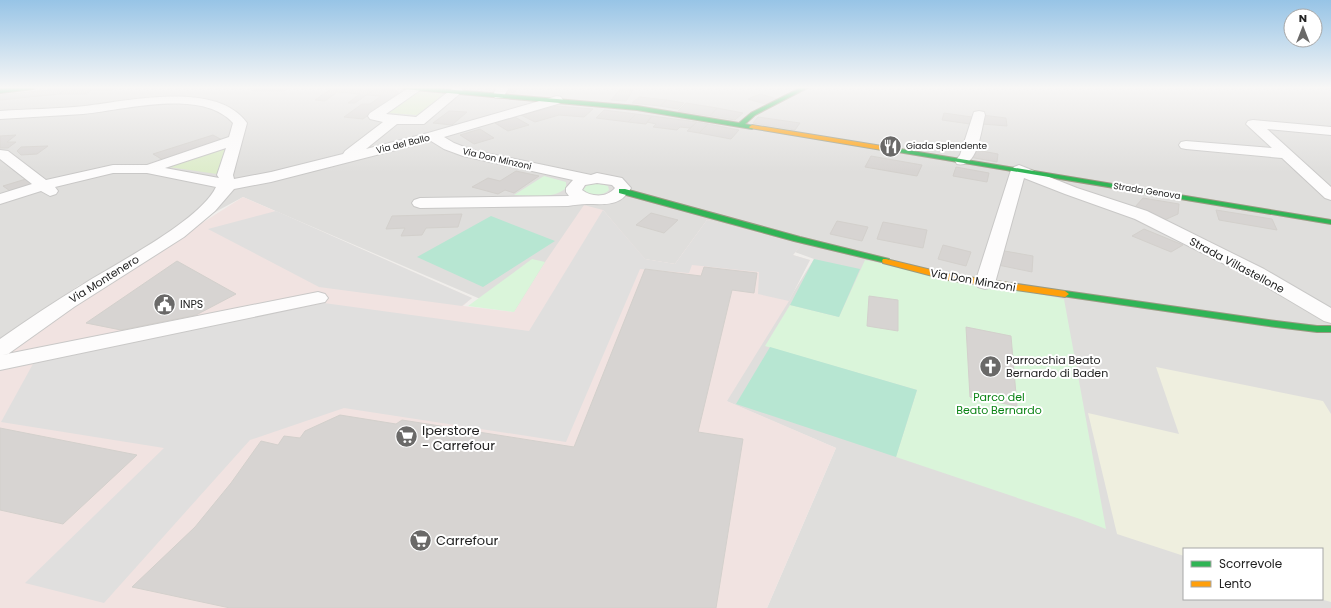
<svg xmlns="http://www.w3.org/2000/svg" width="1331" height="608" viewBox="0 0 1331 608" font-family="Poppins,sans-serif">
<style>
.residential{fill:#dfdedc;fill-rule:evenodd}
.commercial{fill:#f1e3e1}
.farmland{fill:#efefdf}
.grass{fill:#ddeccb}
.park{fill:#daf5da}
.pitch{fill:#b7e6d2}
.parking{fill:#e0dfde}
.building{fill:#d7d4d2;stroke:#d3d0cc}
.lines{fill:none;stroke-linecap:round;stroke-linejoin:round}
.street-casing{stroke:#c9c8c7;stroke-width:2}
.fast-casing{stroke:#999a82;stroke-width:2}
.slow-casing{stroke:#999a82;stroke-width:2}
.street{fill:#fdfcfc;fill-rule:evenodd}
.fast{fill:#30b455;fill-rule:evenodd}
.slow{fill:#ff9f0a;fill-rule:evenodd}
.labels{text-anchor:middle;stroke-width:4;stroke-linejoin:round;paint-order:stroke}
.far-street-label{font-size:9px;fill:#222;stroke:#fff}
.far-poi-label{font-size:9px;fill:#222;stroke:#fff;text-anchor:start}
.street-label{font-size:11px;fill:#222;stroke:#fff}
.poi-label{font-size:11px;fill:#222;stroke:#fff;text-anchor:start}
.park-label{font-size:11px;fill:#0c8416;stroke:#fff}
.near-poi-label{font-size:13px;fill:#222;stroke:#fff;text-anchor:start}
</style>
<rect width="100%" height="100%" fill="#f0eeeb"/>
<path class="residential" d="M0,87H1331V608H767L836,448L726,401L814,259L707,220L675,264L644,259L603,210L514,312L478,298L243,197L78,286L0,339ZM1184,549H1322V599H1184Z"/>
<path class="commercial" d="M243,197L472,298L463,306L514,312L545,262L584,205L603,210L645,259L675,264L707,220L802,244L793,255L810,260L789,301L727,401L836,448L767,608H0V359L87,296Z"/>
<path class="farmland" d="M1156,367L1323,401L1331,414V602L1320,599H1322V549H1184V556L1117,534L1088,413L1179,434Z"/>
<path class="grass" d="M417,91L444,94L417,115L389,113Z
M230,143L217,174L162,166Z"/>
<path class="park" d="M544,176L566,182V188C553,200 529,195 514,195Z
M595,183L608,186L609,190C603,196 594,195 587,193L583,190L587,185Z
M532,259L545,262L514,312L468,306Z
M865,260L1064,299L1106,529L1080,519L896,457L917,390L765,346L790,305L839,317Z"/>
<path class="pitch" d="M491,216L555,241L483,287L417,257Z
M814,259L860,269L839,317L790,305Z
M770,347L917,390L896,457L736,404Z"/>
<path class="parking" d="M603,210L645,259L675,264L707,220L802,244L793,255L810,260L789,301L758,294L759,272L692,265L689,273L640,269L566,442L344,408L250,440L104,603L25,583L164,448L1,422L34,362L324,303L529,331Z
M276,211L472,298L462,306L319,287L208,229Z"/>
<path class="building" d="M75,87H116L111,90H92L86,94H59L68,88Z
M257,87H290L285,91H252Z
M334,87H362L376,88L355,103H348L360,94L337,92L325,101L315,100Z
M508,87H518L514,93L505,92Z
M622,87H635L626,101L611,100Z
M68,88L59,94L0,100V95Z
M376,88L395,89L398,93L363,119L344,117L362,104H370L381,96L367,95Z
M760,94L777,99L765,104L748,99Z
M639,97L667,100L660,106L632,103Z
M667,100L684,103L678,109L660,106Z
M686,103L717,108L710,116L678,111Z
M557,106L593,109L584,117L559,115L535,122L521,115Z
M717,108L743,113L735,120L710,116Z
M604,110L636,114L628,122L596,118Z
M449,111L467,112L452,125L433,123Z
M944,113L972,117L970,124L942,120Z
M636,114L652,116L646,124L628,122Z
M982,115L1006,118L1007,126L982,124Z
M652,116L697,122L690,128L680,127L677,130L653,127L656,124L647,122Z
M515,117L529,125L508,131L495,123Z
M758,117L800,123L795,130L753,123Z
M697,122L708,124L699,133L687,131Z
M708,124L739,130L731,139L699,133Z
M480,129L494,138L474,144L460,135Z
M16,135L7,142H16L8,148H0V136Z
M213,135L224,141L163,160L153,154Z
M48,146L37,154L21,155L17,151L21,147Z
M971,149L998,154L997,162L969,157Z
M871,156L922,165L917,176L865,167Z
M956,167L989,173L987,182L953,176Z
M516,171L539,176L514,193L505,190L498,194L472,187L488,178L500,181Z
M26,179L35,186L13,193L3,186Z
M1143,198L1179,204L1178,214L1162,221L1135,207Z
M1216,210L1272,219L1277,230L1219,220Z
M651,213L678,220L664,233L636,225Z
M462,214L458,227L426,228L422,235L401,236L405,228L386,229L392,216Z
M837,221L868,227L862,241L830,234Z
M883,222L927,230L923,248L877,239Z
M1144,229L1183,245L1171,252L1132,236Z
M943,245L971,252L966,266L938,259Z
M999,250L1033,256L1032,272L998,265Z
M177,261L236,294L196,315L121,330L86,323Z
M704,267L757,273L754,293L732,290L698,432L743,439L716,608H230L132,587L195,527L231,483L261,441L278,445L284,436L300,438L305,431L340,415L396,424L402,420L574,447L645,269L701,276Z
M869,296L898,300V331L867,326Z
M966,327L1011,336L1017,406L970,397Z
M0,428L137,455L63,524L0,510Z"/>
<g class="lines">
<defs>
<path id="street" d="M410,87L423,88L386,114L416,117L453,88H461L463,91L424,124H397L366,149L428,133L557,96L561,97L563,100L561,103L444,137L454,143L472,150L591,175L597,173L622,178L631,188C620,207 606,204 587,204C581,204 574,205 568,206L420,208L414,206L412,203L414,200L420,198L569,196L566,192V188L573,180L463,156L444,149L431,141L271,182L234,189L215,211L184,237L74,307L8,354L2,355L318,292L325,294L328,298L325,302L0,370V339C27,320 54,302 82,285C115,264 200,221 216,187L147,173H113L55,187L58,191L56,194L50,196L41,191L0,204V194L32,184L0,159V150L8,151L46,180L113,165H147L229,137L233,123C202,88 124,110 83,114C55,116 28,117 0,119V111C28,109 57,109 85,106C128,101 217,80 247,123L233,175L234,179L271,172L343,154L345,151L383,122L370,119L368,116L370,113ZM226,148L217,175L219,178L165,168ZM597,183L612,185L615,188C607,198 591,197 582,190L585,185Z
M497,87H509L503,98H495L493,95Z
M979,111L984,112L985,115C981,130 978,169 957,164L955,161L960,155L973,115L974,112Z
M1253,120L1331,127V135L1267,129L1331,187V200L1325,198L1282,158L1186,149L1181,148L1179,145L1181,142L1186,141L1272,148L1246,124L1248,121Z
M1019,165L1077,188L1147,211L1264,269L1331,308V323L1324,321L1250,277L1135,219L1065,194L1024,178L995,283L992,287L985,289L978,287L975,283L1011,170L1014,167Z"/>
<path id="fast" d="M20,87H36L33,89L0,93V89Z
M401,87H421L637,106L739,123L751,113L802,87H809L755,115L745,124L754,126L755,127L752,129L637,110L404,89Z
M882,146L1331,220V224L880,149V147Z
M619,189H625L800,237L889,259L890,261L886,263L794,241L619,193Z
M1065,291L1276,321L1317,326H1331V332H1317L1276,327L1062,296L1061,294Z"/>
<path id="slow" d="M752,125L882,146L885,148L882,150L750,128L749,127Z
M883,259H886L948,274L1065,291L1069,294L1065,297L948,280L883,263L882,261Z"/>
</defs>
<use href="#street" class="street-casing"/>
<use href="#fast" class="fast-casing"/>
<use href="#slow" class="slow-casing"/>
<use href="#street" class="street"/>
<use href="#fast" class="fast"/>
<use href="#slow" class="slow"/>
</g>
<linearGradient id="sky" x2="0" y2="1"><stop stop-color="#97c4e6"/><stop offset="0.51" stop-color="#f8f7f6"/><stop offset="1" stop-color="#f8f7f6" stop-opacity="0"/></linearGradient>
<rect width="1331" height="172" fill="url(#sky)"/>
<defs>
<symbol id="restaurant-disc" viewBox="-11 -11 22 22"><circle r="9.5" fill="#6a6968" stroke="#fff"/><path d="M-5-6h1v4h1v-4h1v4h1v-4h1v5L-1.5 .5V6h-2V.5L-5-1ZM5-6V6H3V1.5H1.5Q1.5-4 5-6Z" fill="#fff"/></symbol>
<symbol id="civic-disc" viewBox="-11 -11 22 22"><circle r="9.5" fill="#6a6968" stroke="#fff"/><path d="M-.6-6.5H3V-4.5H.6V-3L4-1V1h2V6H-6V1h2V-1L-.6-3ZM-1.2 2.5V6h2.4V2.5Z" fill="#fff"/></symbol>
<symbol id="church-disc" viewBox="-11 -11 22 22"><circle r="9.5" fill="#6a6968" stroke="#fff"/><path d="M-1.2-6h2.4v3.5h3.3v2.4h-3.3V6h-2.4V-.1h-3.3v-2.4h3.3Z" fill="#fff"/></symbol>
<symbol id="supermarket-disc" viewBox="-11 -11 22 22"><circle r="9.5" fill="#6a6968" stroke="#fff"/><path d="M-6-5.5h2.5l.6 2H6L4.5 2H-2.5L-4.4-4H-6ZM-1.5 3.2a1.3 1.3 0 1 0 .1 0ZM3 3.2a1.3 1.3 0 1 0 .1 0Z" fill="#fff"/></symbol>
</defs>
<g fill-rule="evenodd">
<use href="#restaurant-disc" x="878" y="134" width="25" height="25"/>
<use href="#civic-disc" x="152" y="292" width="25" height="25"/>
<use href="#church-disc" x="978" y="354" width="25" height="25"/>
<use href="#supermarket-disc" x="394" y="424" width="25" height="25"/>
<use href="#supermarket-disc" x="408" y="528" width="25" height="25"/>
</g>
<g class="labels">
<g class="far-street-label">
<text transform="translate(403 144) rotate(-14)" y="3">Via del Ballo</text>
<text transform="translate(497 159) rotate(13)" y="3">Via Don Minzoni</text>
<text transform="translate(1147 191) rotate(9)" y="3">Strada Genova</text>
</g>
<g class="far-poi-label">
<text x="906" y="149">Giada Splendente</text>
</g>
<g class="street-label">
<text transform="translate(1237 265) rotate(28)" y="4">Strada Villastellone</text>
<text transform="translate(104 279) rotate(-32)" y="4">Via Montenero</text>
<text transform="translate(973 280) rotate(10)" y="4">Via Don Minzoni</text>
</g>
<g class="poi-label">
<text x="180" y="308">INPS</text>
<text x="1006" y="364">Parrocchia Beato<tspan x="1006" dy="13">Bernardo di Baden</tspan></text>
</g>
<g class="park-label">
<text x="999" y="401">Parco del<tspan x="999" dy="13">Beato Bernardo</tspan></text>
</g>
<g class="near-poi-label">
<text x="422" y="435">Iperstore<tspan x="422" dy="15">- Carrefour</tspan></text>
<text x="436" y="545">Carrefour</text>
</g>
</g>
<rect x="1183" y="548" width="140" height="52" fill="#ffffff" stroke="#a7a7a7"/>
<rect x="1191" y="561" width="20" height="6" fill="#30b455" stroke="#a7a7a7"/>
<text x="1219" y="568" font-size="12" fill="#222222">Scorrevole</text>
<rect x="1191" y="581" width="20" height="6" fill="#ff9f0a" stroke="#a7a7a7"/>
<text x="1219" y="588" font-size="12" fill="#222222">Lento</text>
<g transform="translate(1303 28)"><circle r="19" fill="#ffffff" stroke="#a7a7a7"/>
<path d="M0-3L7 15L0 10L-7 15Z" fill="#6a6968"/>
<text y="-6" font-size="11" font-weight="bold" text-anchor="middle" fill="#222222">N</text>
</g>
</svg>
